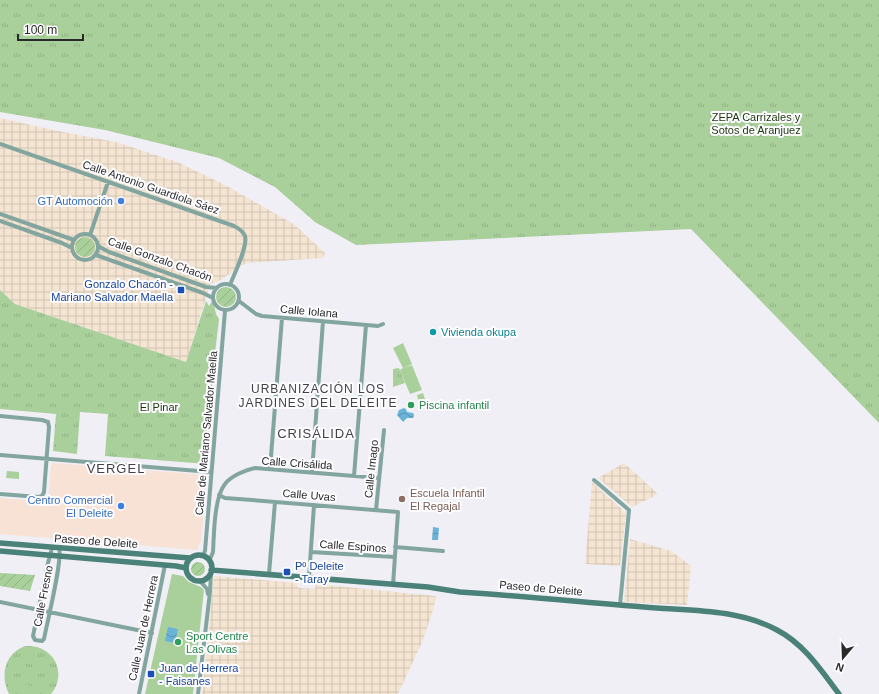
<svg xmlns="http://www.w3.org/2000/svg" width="879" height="694" viewBox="0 0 879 694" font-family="Arial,sans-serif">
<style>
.commercial{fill:#f8e2d5}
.industrial{fill:url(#industrial-grid)}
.park{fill:url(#park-tufts)}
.garden{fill:url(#garden-furrows)}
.pitch{fill:#a9cf9a}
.water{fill:url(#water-waves)}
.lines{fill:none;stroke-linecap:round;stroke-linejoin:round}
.minor{stroke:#82a69f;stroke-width:4}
.secondary{stroke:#4a8279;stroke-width:5.5}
.shop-dot{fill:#3f7fe0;stroke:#fefdff;stroke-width:1.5}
.transit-dot{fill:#1a4fb4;stroke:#fefdff;stroke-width:1.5}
.culture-dot{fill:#0f9aa8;stroke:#fefdff;stroke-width:1.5}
.leisure-dot{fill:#2e9e5b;stroke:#fefdff;stroke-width:1.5}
.education-dot{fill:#8d6e63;stroke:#fefdff;stroke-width:1.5}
.labels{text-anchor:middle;stroke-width:4;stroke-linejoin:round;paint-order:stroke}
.park-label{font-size:11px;fill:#1c360e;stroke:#fefdff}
.street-label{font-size:11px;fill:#29292b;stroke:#fefdff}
.shop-label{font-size:11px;fill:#366cbe;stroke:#fefdff;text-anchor:end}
.transit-label{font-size:11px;fill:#164399;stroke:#fefdff;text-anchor:start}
.culture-label{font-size:11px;fill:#0d838f;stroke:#fefdff;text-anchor:start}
.leisure-label{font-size:11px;fill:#27864d;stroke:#fefdff;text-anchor:start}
.education-label{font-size:11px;fill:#785e54;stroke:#fefdff;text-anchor:start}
.neighbourhood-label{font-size:12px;letter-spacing:1px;fill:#444248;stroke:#fefdff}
.quarter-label{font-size:13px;letter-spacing:1px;fill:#444248;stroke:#fefdff}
</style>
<defs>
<pattern id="industrial-grid" width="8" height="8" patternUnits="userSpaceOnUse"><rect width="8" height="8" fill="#f4e4d1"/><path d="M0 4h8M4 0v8" fill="none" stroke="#d1c4b4"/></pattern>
<pattern id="park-tufts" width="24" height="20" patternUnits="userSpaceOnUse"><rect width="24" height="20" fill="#a9cf9a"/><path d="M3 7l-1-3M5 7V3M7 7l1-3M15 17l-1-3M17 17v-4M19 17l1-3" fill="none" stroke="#91b285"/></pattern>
<pattern id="garden-furrows" width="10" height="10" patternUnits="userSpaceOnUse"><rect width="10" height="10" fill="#a9cf9a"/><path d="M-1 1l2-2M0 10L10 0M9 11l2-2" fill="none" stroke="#91b285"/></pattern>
<pattern id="water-waves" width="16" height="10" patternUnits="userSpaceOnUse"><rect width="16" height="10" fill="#6ab3d8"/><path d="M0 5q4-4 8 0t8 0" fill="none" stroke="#5792af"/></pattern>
</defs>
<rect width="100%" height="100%" fill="#f1eff6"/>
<path class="commercial" d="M54,463L207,475L201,543H199L198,550L0,534V498L48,502L51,467L52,464Z"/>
<path class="industrial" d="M0,118L58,131L116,142L177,162L225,185L295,225L325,253L323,258L246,263L219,281L210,284L186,362L15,304L0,290Z
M624,463L658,494L632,507L598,478Z
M592,482L626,513L620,566L585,564Z
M630,539L671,551L691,566L687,605L624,602Z
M214,576L297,583V587L300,588L315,589L316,584L436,596L434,607L423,640L398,694H202Z"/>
<path class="park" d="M0,0H879V423L691,229L356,245L315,222L275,187L219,158L105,130L0,112Z
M0,290L15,304L186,362L206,301L209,306L213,300L216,314L219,319L213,370L207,464L105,456L108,414L80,412L77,454L53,451L56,414L0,409Z
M399,368L405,383L393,387V369Z
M25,646C31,646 38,646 44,650C60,659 63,680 51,694H9C0,676 4,654 25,646Z"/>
<path class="garden" d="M75 247a10 10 0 1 1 20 0a10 10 0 1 1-20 0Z
M216 297a10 10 0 1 1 20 0a10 10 0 1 1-20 0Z
M191 569a7 7 0 1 1 14 0a7 7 0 1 1-14 0Z
M0,573L35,575L30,591L0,586Z"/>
<path class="pitch" d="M403,343L412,364L404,368L412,365L422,390L410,394L400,370L403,368L393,348Z
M423,393L426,402L419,404L417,395Z
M7,471L19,472V479L6,478Z
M172,574L183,576L189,582L201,587L204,590L193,694H145Z
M25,654L42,658L41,666L24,663Z
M19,683L37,687L35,694L18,691Z"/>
<path class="water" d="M404,408L406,409L407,412L413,413L414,415L413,418H407L403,422L397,415L399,410Z
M433,527L439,528L438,540H432Z
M168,627L178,629L175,643L165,641Z"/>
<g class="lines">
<path class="minor" d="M0,144L234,226C238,228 243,231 245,236C248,247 234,274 230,285
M0,214L74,240
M0,221L62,243L72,248
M72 247a13 13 0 1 1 26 0a13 13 0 1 1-26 0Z
M90,235L108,182
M98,246L109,252L206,287L217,288
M96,255L203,293L213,298
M213 297a13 13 0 1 1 26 0a13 13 0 1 1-26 0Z
M239,301L256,314L262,316L378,326L383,324
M0,416L42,420L48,422L49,427L44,492L42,496L39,497L0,494
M0,455L211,472
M270,469L282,318
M312,472L323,321
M354,476L366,325
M594,480L629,510L620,605
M219,495L225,498L252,500L398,512L393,585
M376,510L384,430
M395,547L443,551
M52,548L48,563L33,636L35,640L42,641L44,639C47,623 63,559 59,548
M311,552L395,557
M203,556L205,551L225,311
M208,559L211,557L213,552C214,535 214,497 225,484C231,476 245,470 255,468L379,478
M269,574L275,502
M309,577L314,505
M200,581L207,589L208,594
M0,602L152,633
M139,694L165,565
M198,694L210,592L211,573"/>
<path class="secondary" d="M0,543L190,558
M0,551L176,566L186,568
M186 568a13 13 0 1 1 26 0a13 13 0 1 1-26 0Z
M211,570L428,587L460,592C521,596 582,602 644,607C688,611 736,608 777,630C804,644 821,670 839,694"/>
</g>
<g class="shop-dot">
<circle cx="121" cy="201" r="4"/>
<circle cx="121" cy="506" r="4"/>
</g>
<g class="transit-dot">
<rect x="177" y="286" width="8" height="8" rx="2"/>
<rect x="283" y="568" width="8" height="8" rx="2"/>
<rect x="147" y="670" width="8" height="8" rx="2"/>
</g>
<circle class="culture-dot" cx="433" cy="332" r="4"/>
<g class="leisure-dot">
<circle cx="411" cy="405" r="4"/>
<circle cx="178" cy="642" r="4"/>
</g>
<circle class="education-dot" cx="402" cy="499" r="4"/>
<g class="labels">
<g class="park-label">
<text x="756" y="121">ZEPA Carrizales y<tspan x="756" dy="13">Sotos de Aranjuez</tspan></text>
<text x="159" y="411">El Pinar</text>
</g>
<g class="street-label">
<text transform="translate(151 187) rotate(19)" y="4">Calle Antonio Guardiola Sáez</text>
<text transform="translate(160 259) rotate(20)" y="4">Calle Gonzalo Chacón</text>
<text transform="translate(309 311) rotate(5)" y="4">Calle Iolana</text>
<text transform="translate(206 433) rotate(-85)" y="4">Calle de Mariano Salvador Maella</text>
<text transform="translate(297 463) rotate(4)" y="4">Calle Crisálida</text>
<text transform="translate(371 469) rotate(-84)" y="4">Calle Imago</text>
<text transform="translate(309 495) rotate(5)" y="4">Calle Uvas</text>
<text transform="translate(96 541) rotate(4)" y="4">Paseo de Deleite</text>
<text transform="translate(353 546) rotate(4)" y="4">Calle Espinos</text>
<text transform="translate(541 588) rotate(5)" y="4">Paseo de Deleite</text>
<text transform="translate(43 596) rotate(-79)" y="4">Calle Fresno</text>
<text transform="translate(143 628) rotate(-78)" y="4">Calle Juan de Herrera</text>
</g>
<g class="shop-label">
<text x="113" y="205">GT Automoción</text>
<text x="113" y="504">Centro Comercial<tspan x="113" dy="13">El Deleite</tspan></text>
</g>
<g class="transit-label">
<text x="173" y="288" text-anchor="end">Gonzalo Chacón -<tspan x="173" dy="13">Mariano Salvador Maella</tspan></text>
<text x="295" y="570">Pº Deleite<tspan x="295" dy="13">- Taray</tspan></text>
<text x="159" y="672">Juan de Herrera<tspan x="159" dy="13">- Faisanes</tspan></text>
</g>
<g class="culture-label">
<text x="441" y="336">Vivienda okupa</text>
</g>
<g class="leisure-label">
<text x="419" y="409">Piscina infantil</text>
<text x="186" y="640">Sport Centre<tspan x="186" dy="13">Las Olivas</tspan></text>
</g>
<g class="education-label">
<text x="410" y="497">Escuela Infantil<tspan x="410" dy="13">El Regajal</tspan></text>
</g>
<g class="neighbourhood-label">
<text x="318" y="393">URBANIZACIÓN LOS<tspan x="318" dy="14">JARDINES DEL DELEITE</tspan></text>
</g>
<g class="quarter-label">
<text x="316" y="438">CRISÁLIDA</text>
<text x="116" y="473">VERGEL</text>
</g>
</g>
<g transform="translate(843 658) rotate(199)" stroke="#fefdff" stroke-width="3" paint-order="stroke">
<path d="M0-3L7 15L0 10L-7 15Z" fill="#29292b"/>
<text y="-6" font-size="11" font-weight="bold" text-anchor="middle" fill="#29292b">N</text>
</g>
<path d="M18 34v6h65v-6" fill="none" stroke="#29292b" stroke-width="2"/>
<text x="24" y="34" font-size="12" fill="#29292b" stroke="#fefdff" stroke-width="3" paint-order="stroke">100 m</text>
</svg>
